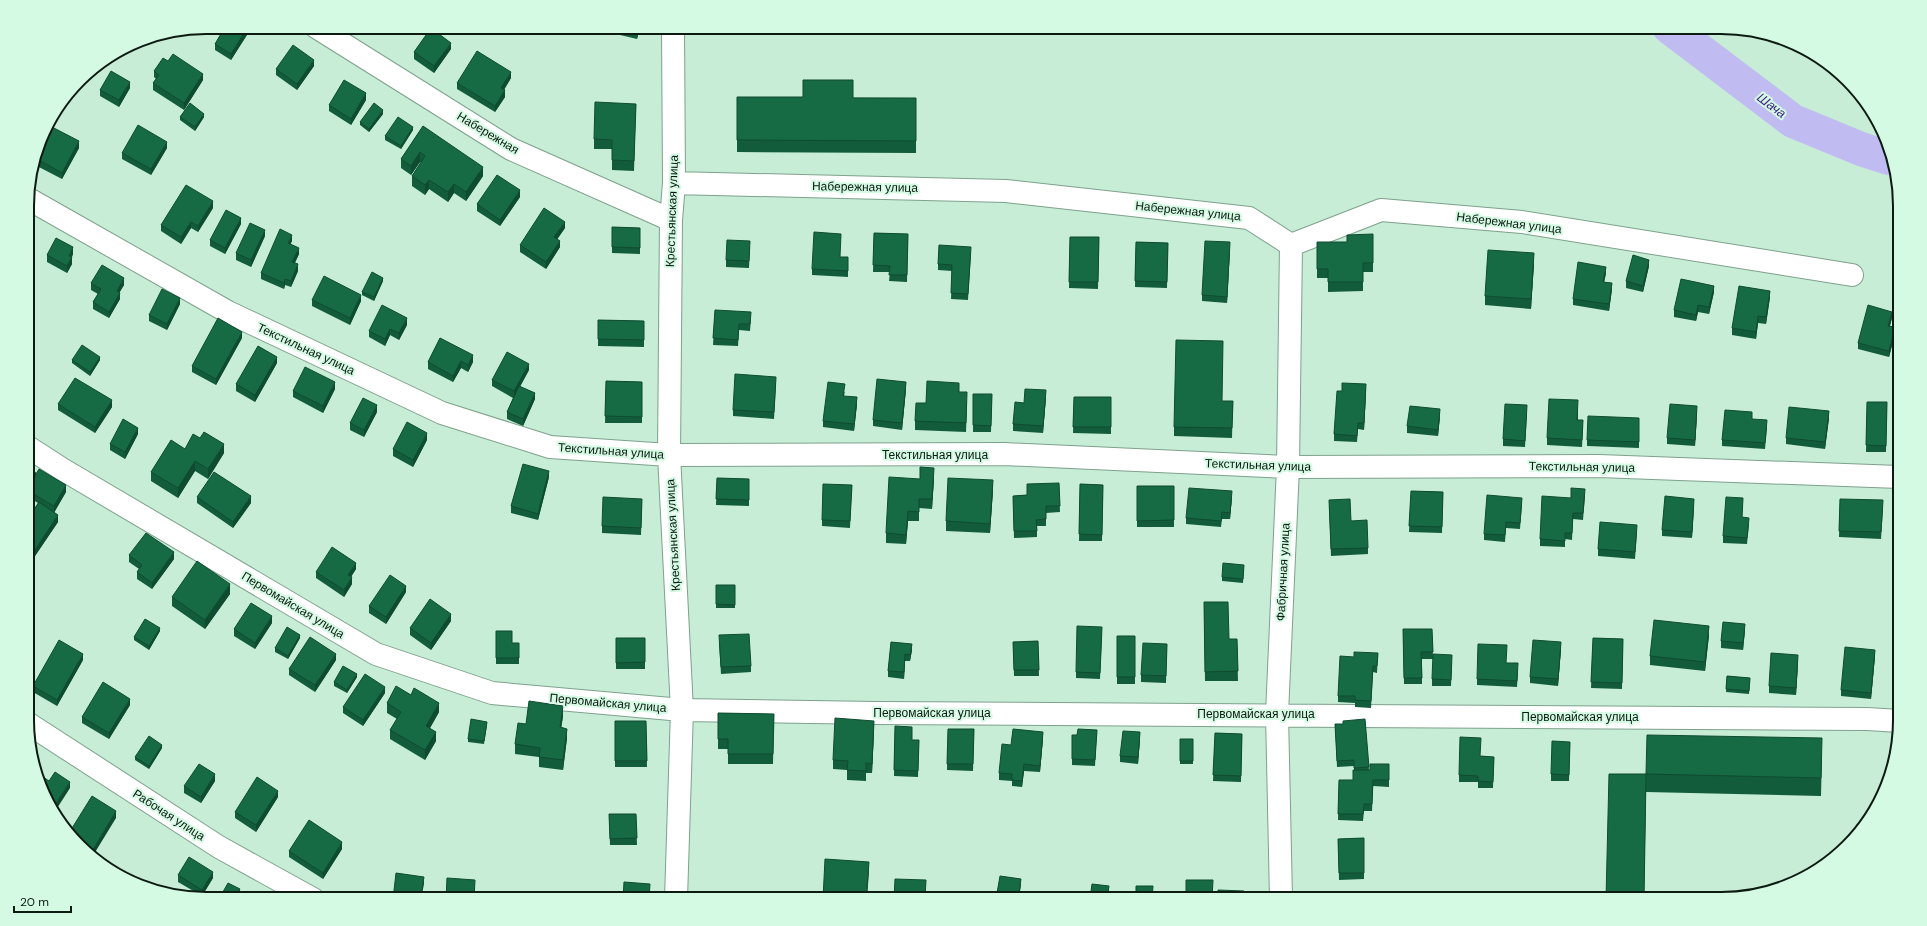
<svg xmlns="http://www.w3.org/2000/svg" width="1927" height="926" viewBox="0 0 1927 926" font-family="'DM Sans',sans-serif">
<style>
.lines{fill:none;stroke-linecap:round;stroke-linejoin:round}
.river{stroke:#c0bbf1;stroke-width:34}
.minor-casing{stroke:#7ea18c;stroke-width:24}
.minor{stroke:#fff;stroke-width:22}
.wall{fill:#135c3b}
.shaded-wall{fill:#0f4b30}
.building{fill:#166b45;stroke:#0f4b30}
.labels{text-anchor:middle;stroke-width:4;stroke-linejoin:round;paint-order:stroke}
.street-label{font-size:12px;fill:#0c1a12;stroke:#d4fae3}
.water-label{font-size:13px;font-style:italic;fill:#3b1f82;stroke:#d4fae3}
.rim{fill:none;stroke:#0c1a12;stroke-width:2}
</style>
<rect width="100%" height="100%" fill="#c7edd6"/>
<g class="lines">
<path class="river" d="M1669,27L1793,121L1861,149L1889,158"/>
<defs>
<path id="minor" d="M316,27L511,149L671,220
M673,27L674,183L671,220L669,455L682,710L676,899
M674,183L1006,191L1249,218L1291,245L1381,210L1522,222L1852,275
M27,198L228,312L442,413L550,447L669,455L1004,454L1288,467L1599,466L1899,477
M28,447L62,469L376,654L492,693L682,710L876,713L1867,719L1900,721
M29,724L219,847L313,899
M1281,899L1277,714L1288,467L1291,245"/>
</defs>
<use href="#minor" class="minor-casing"/>
<use href="#minor" class="minor"/>
</g>
<path class="wall" d="M225,27H252L231,60L215,50V44Z
M616,27H640L637,39L616,34Z
M451,49L434,73L414,59V52Z
M314,66L297,90L276,75V69Z
M154,71L203,80L184,110L153,90V83L156,79L154,77Z
M511,78L504,90L505,97L495,112L457,89V83Z
M130,88L119,107L100,96V90Z
M737,97L916,98V153L737,152Z
M366,100L351,125L329,111V105Z
M636,104L634,171L612,170V149H594V139Z
M383,114L369,132L360,125V122Z
M180,117H204L195,131L180,120Z
M423,126L483,176L466,201L454,193L448,202L429,189L425,195L412,186V176L421,162H420L411,175L401,168V159Z
M413,130L401,149L385,140V136Z
M41,142L79,148L62,179L35,165Z
M167,148L151,175L122,159V153Z
M520,197L500,226L477,211V204Z
M213,208L198,232L191,228L181,244L161,231V225Z
M241,224L225,254L210,246V240Z
M612,227L640,228V254L612,253Z
M565,228L557,239L560,247L546,269L520,252V245Z
M874,233L908,234L907,282L889,281L890,272H873Z
M1373,234V272H1363V291L1328,292V278H1317V242H1347Z
M265,236L251,267L236,260V253Z
M1070,237H1099L1098,289L1069,288Z
M292,241L290,244L299,254L295,263L298,271L291,287L285,285L284,289L261,279V273Z
M1136,242L1168,243L1167,288L1135,287Z
M750,247L749,268L726,267V260Z
M1230,249L1227,303L1202,301V295Z
M971,253L968,300L951,299L952,271L938,270V264Z
M73,254L72,257V264L67,273L47,262V255Z
M841,257H848V277L812,275V269Z
M1534,263L1531,309L1485,305V296Z
M1649,266L1643,292L1626,288V281Z
M1606,273L1604,282L1612,289L1609,311L1573,305V299Z
M383,281L374,301L362,295V292Z
M91,283L124,285L119,292L120,299L109,318L93,309V302L98,294L91,290Z
M1714,292L1709,314L1698,312L1696,321L1674,317V310Z
M1770,297L1766,324L1758,323L1756,339L1732,335V328Z
M312,300L361,301L350,325L312,306Z
M180,304L167,330L149,321V315Z
M715,310L751,319L750,331L739,330L738,346L713,345Z
M1892,318L1890,326L1895,334L1889,357L1858,349V343Z
M598,320L644,321V347L598,346Z
M407,325L399,340L390,335L385,346L369,337V331Z
M242,338L216,385L192,372V366Z
M440,338L473,362L468,372L461,368L453,382L428,369V362Z
M72,360H100L90,376L72,363Z
M277,363L255,402L236,391V384Z
M529,370L520,386L535,399L523,426L507,419V412L513,398L492,386V380Z
M606,381L642,382V423H605Z
M776,383L774,419L733,416V410Z
M335,389L323,413L293,397V391Z
M906,389L902,430L873,426V420Z
M845,391L844,396L857,404L854,431L823,427V421Z
M1342,391H1366L1364,430L1358,429L1357,442L1334,441V434Z
M959,392L967,402L966,432L915,430V421L926,403Z
M973,394H992L991,432H973Z
M1046,397L1043,433L1013,431V424L1024,403Z
M1074,397H1111V434L1073,433Z
M1222,401H1233L1232,438L1174,436V427Z
M1867,402H1887L1886,452H1866Z
M58,404L112,407L95,433L58,410Z
M1578,407V420L1583,427L1582,447L1547,445V438Z
M377,412L364,437L350,430V423Z
M1527,412L1525,447L1503,446V439Z
M1697,413L1695,446L1667,444V438Z
M1440,416L1438,436L1407,433V426Z
M1829,418L1825,449L1786,444V438Z
M1752,419L1767,427L1765,449L1722,446V440Z
M1639,425V448L1587,446V440Z
M138,434L125,459L110,450V444Z
M427,440L413,467L393,456V449Z
M185,449L224,453L208,479L195,471L178,498L151,481V472Z
M36,476L66,492L54,512L58,522L35,556L28,551V519L38,503L28,497V488Z
M549,477L538,520L511,513V506Z
M717,478L749,479V506L716,505Z
M934,478L932,509L919,508V521H908L906,544L886,543V533L920,479Z
M1059,483L1060,512L1046,513V526H1037V537L1014,538L1013,496L1027,495Z
M1080,484L1103,485L1102,541H1079Z
M852,485L850,528L822,526V520Z
M1137,486H1174V527H1137Z
M993,490L990,533L946,531V521Z
M1411,491L1443,492L1442,533L1409,532Z
M1585,496L1583,520L1573,519L1572,540L1565,539V547L1540,546V539L1571,498Z
M197,497L251,503L233,528L197,503Z
M1232,497L1230,519H1222L1221,527L1186,524V518Z
M1840,499L1883,507L1881,539L1839,537Z
M1522,504L1520,529L1506,528L1505,542L1484,540V534Z
M1899,504L1900,541H1898Z
M642,505L641,535L602,533V526Z
M1694,505L1692,538L1662,536V530Z
M1743,505L1742,517L1749,524L1747,544L1723,543V536Z
M1329,506L1351,521L1368,548V554L1331,556Z
M1637,531L1635,559L1598,556V549Z
M129,555L174,559L152,589L137,579V572L139,569L129,562Z
M356,569L351,577L352,584L344,597L316,578V572Z
M1244,569L1243,583L1222,581V577Z
M716,585H735V608H716Z
M406,592L386,624L369,613V606Z
M230,594L205,629L172,606V597Z
M1204,602L1229,639H1237L1238,681H1205Z
M451,621L431,650L410,635V628Z
M272,623L255,649L234,636V629Z
M1403,629H1432L1433,659H1422V684H1404Z
M1745,630L1743,650L1721,648V641Z
M160,631L149,650L134,640V637Z
M496,631L512,643H519V664H496Z
M1102,633L1100,679L1076,678V672Z
M1709,635L1705,671L1650,665V656Z
M1117,636H1135V684H1117Z
M300,638L288,659L275,652V648Z
M616,638H645V669H616Z
M1593,638L1623,639L1622,689L1591,688Z
M1038,641L1039,676H1014L1013,642Z
M719,642L751,666V672L721,674Z
M891,642L912,650L910,661H905L904,679L888,677V671Z
M1167,644L1166,683L1141,682V675Z
M1561,649L1558,686L1530,683V677Z
M1378,653L1377,673L1373,672L1371,708L1355,707V703L1338,702V696L1354,657Z
M1875,656L1871,699L1841,696V690Z
M83,660L57,706L33,692V686Z
M336,660L315,692L289,675V669Z
M1452,662L1451,686H1432V679Z
M1798,662L1796,695L1769,693V686Z
M1506,663L1518,670L1517,687L1477,685V679Z
M1727,676L1750,678L1749,694L1726,692Z
M357,677L347,693L334,686V682Z
M385,693L363,726L343,713V707Z
M387,703L439,712L430,728L436,741L425,760L390,739V730L397,719L387,713Z
M130,705L109,739L82,723V717Z
M718,713L774,714L773,764H728V749H718Z
M563,716L561,728L567,738L563,770L539,767V757L515,754V744L526,724Z
M1365,719L1369,770L1389,764V787L1373,786L1372,811H1364L1363,821L1338,820L1339,780H1353L1354,770V766L1337,767L1335,724H1343Z
M615,721H646L647,767H615Z
M487,725L484,744L468,742V739Z
M895,726L912,740H919L918,777L894,776Z
M948,729H974L973,771L947,770Z
M874,730L872,773H866V781L847,780V770L833,769V760Z
M1097,730L1095,766L1072,765V735H1077Z
M1215,733L1242,734L1241,782L1213,781Z
M1043,738L1040,772L1024,771L1022,787L1012,786V781L999,780V773L1011,745Z
M1140,739L1138,764L1120,762V756Z
M1180,739H1193V764H1180Z
M1570,742L1569,781H1551V774Z
M162,748L149,769L135,760V757Z
M1480,756L1494,757L1493,788H1478V782H1459V775Z
M1822,756L1821,796L1646,792L1644,899H1606L1646,774Z
M215,781L201,803L184,793V786Z
M278,797L256,832L235,818V812Z
M609,814H636L637,845H610Z
M1364,838V879L1339,880L1338,839Z
M342,849L323,879L289,857V851Z
M178,875L213,878L202,896L178,882Z"/>
<path class="shaded-wall" d="M248,27H252L231,60V54Z
M638,27H640L637,39V33Z
M451,43V49L434,73V66Z
M314,60V66L297,90V84Z
M511,72V78L501,94V88Z
M203,74V80L184,110V103Z
M130,82V88L119,107V100Z
M505,90V97L495,112V106Z
M366,93V100L351,125V119Z
M383,110V114L369,132V129Z
M204,114V117L195,131V127Z
M413,127V130L401,149V146Z
M79,141V148L62,179V173Z
M167,142V148L151,175V169Z
M420,152V162L411,175V166Z
M483,167V176L466,201V192Z
M429,180V189L425,195V185Z
M454,184V193L448,202V192Z
M520,190V197L500,226V220Z
M213,201V208L198,232V226Z
M241,218V224L225,254V248Z
M191,222V228L181,244V237Z
M565,222V228L554,244V237Z
M34,228V231L28,244V240Z
M265,230V236L251,267V260Z
M292,235V241L288,250V243Z
M560,241V247L546,269V262Z
M1230,242V249L1227,303V297Z
M73,247V254L69,262V256Z
M299,248V254L292,268V262Z
M1534,253V263L1531,309V299Z
M72,257V264L67,273V266Z
M1649,260V266L1643,292V286Z
M298,264V271L291,287V281Z
M1606,267V273L1603,288V282Z
M124,278V285L117,297V291Z
M383,278V281L374,301V297Z
M285,279V285L284,289V283Z
M1612,283V289L1609,311V304Z
M1714,286V292L1709,314V307Z
M1770,291V297L1766,324V317Z
M120,293V299L109,318V312Z
M361,295V301L350,325V318Z
M180,298V304L167,330V324Z
M1698,305V312L1696,321V315Z
M1892,312V318L1888,332V326Z
M1758,316V323L1756,339V332Z
M407,318V325L399,340V333Z
M1895,327V334L1889,357V351Z
M390,329V335L385,346V339Z
M242,332V338L216,385V379Z
M473,355V362L468,372V365Z
M100,357V360L90,376V372Z
M277,357V363L255,402V395Z
M461,361V368L453,382V376Z
M529,364V370L514,398V391Z
M335,382V389L323,413V406Z
M906,382V389L902,430V423Z
M1366,384V391L1364,430V423Z
M1046,390V397L1043,433V426Z
M535,393V399L523,426V419Z
M857,397V404L854,431V424Z
M112,400V407L95,433V427Z
M377,405V412L364,437V430Z
M1697,406V413L1695,446V440Z
M1440,409V416L1438,436V430Z
M1829,411V418L1825,449V442Z
M138,428V434L125,459V452Z
M427,433V440L413,467V460Z
M224,444V453L208,479V469Z
M195,461V471L178,498V488Z
M934,468V478L932,509V499Z
M549,471V477L538,520V514Z
M36,473V476L28,488V485Z
M993,480V490L990,533V524Z
M66,485V492L54,513V506Z
M1232,491V497L1230,519V513Z
M251,496V503L233,528V522Z
M1694,499V505L1692,538V532Z
M908,511V521L906,544V535Z
M58,515V522L35,556V550Z
M174,552V559L152,589V583Z
M356,563V569L348,581V575Z
M352,577V584L344,597V590Z
M230,584V594L205,629V620Z
M406,586V592L386,624V617Z
M451,614V621L431,650V643Z
M272,616V623L255,649V643Z
M1745,624V630L1743,650V643Z
M1709,626V635L1705,671V662Z
M160,628V631L149,650V646Z
M300,635V638L288,659V656Z
M1561,642V649L1558,686V679Z
M912,644V650L910,661V655Z
M1875,650V656L1871,699V693Z
M83,654V660L57,706V700Z
M336,654V660L315,692V685Z
M905,654V661L904,679V672Z
M1798,655V662L1796,695V688Z
M357,674V677L347,693V690Z
M385,687V693L363,726V720Z
M130,699V705L109,739V733Z
M439,703V712L426,735V726Z
M563,706V716L560,737V727Z
M874,721V730L872,773V764Z
M567,729V738L563,770V760Z
M436,732V741L425,760V750Z
M1043,732V738L1040,772V766Z
M1140,732V739L1138,764V757Z
M162,745V748L149,769V766Z
M1024,764V771L1022,787V781Z
M215,774V781L201,803V797Z
M70,782V788L54,813L52,809Z
M278,791V797L256,832V825Z
M116,811V818L94,854L92,852V851Z
M342,842V849L323,879V873Z
M869,862V871L867,899H866Z
M213,872V878L202,896V890Z
M424,877V884L421,899H420Z
M1021,879V885L1019,899H1018Z
M1109,886L1108,899H1107Z
M240,889V893L236,899H234Z"/>
<path class="building" d="M225,27H248L231,54L215,44Z
M616,27H638L637,33L616,28Z
M431,28L451,43L434,66L414,52Z
M293,45L314,60L297,84L276,69Z
M477,51L511,72L501,88L505,90L495,106L457,83Z
M173,54L203,74L184,103L153,83L159,75L154,71L163,58L168,61Z
M111,71L130,82L119,100L100,90Z
M344,80L366,93L351,119L329,105Z
M803,80H853V98H916V141L737,140V97H803Z
M595,102L636,104L634,161L612,160V140L594,139Z
M190,103L204,114L195,127L180,117Z
M374,103L383,110L369,129L360,122Z
M398,117L413,127L401,146L385,136Z
M138,125L167,142L151,169L122,153Z
M50,126L79,141L62,173L37,159L41,142Z
M423,126L483,167L466,192L454,184L448,192L429,180L425,185L412,176L425,156L420,152L411,166L401,159Z
M497,175L520,190L500,220L477,204Z
M186,185L213,201L198,226L191,222L181,237L161,225Z
M544,208L565,222L554,237L560,241L546,262L520,245Z
M226,210L241,218L225,248L210,240Z
M250,223L265,230L251,260L236,253Z
M27,224L34,228L28,240Z
M612,227L640,228V248L612,247Z
M280,229L292,235L288,243L299,248L292,262L298,264L291,281L285,279L284,283L261,273Z
M814,232L841,234L840,257H848V271L812,269Z
M874,233L908,234L907,275H889L890,266L873,265Z
M1373,234V263H1363V282H1328V269H1317V242H1347V235Z
M1070,237H1099L1098,282H1069Z
M56,238L73,247L69,256L72,257L67,266L47,255Z
M727,240L750,241L749,261L726,260Z
M1205,241L1230,242L1227,297L1202,295Z
M1136,242L1168,243L1167,282L1135,281Z
M939,245L971,247L968,294L951,293L952,265L938,264Z
M1488,250L1534,253L1531,299L1485,296Z
M1633,255L1649,260L1643,286L1626,281Z
M1578,262L1606,267L1603,282L1612,283L1609,304L1573,299Z
M102,265L124,278L117,291L120,293L109,312L93,302L101,289L91,283Z
M372,272L383,278L374,297L362,292Z
M324,276L361,295L350,318L312,300Z
M1681,279L1714,286L1709,307L1698,305L1696,315L1674,310Z
M1739,286L1770,291L1766,317L1758,316L1756,332L1732,328Z
M162,289L180,298L167,324L149,315Z
M382,305L407,318L399,333L390,329L385,339L369,331Z
M1868,305L1892,312L1888,326L1895,327L1889,351L1858,343Z
M715,310L751,312L750,324H739L738,340L713,338Z
M218,318L242,332L216,379L192,366Z
M598,320L644,321V340L598,339Z
M440,338L473,355L468,365L461,361L453,376L428,362Z
M1176,340L1223,341L1222,401H1233L1232,428L1174,427Z
M82,345L100,357L90,372L72,360Z
M258,346L277,357L255,395L236,384Z
M507,352L529,364L514,391L492,380Z
M305,367L335,382L323,406L293,391Z
M735,374L776,377L774,412L733,410Z
M75,378L112,400L95,427L58,404Z
M877,379L906,382L902,423L873,420Z
M606,381L642,382V417L605,416Z
M927,381L959,383V392H967L966,423L915,421L916,403H926Z
M828,382L845,384L843,396L857,397L854,424L823,421Z
M1342,383L1366,384L1364,423H1358L1357,436L1334,434L1337,391H1342Z
M519,386L535,393L523,419L507,412Z
M1025,389L1046,390L1043,426L1013,424L1015,402L1024,403Z
M973,394H992L991,426L973,425Z
M1074,397H1111V427H1073Z
M363,398L377,405L364,430L350,423Z
M1549,399L1578,400L1577,420H1583L1582,440L1547,438Z
M1867,402H1887L1886,446L1866,445Z
M1505,404L1527,405L1525,441L1503,439Z
M1670,404L1697,406L1695,440L1667,438Z
M1410,406L1440,409L1438,430L1407,426Z
M1789,407L1829,411L1825,442L1786,438Z
M1725,410L1752,412V419L1767,420L1765,443L1722,440Z
M1588,416L1639,418V442L1587,440Z
M123,419L138,428L125,452L110,444Z
M407,422L427,433L413,460L393,449Z
M204,432L224,444L208,469L195,461L178,488L151,472L171,440L185,449L193,434L200,438Z
M523,464L549,471L538,514L511,506Z
M920,467L934,468L932,499H919V512L908,511L906,535L886,533L889,477L920,479Z
M28,468L36,473L28,485Z
M39,469L66,485L54,506L28,491V488Z
M214,472L251,496L233,522L197,497Z
M717,478L749,479V500L716,499Z
M948,478L993,480L990,524L946,521Z
M1059,483L1060,506H1046V519L1036,520L1037,531H1014L1013,496L1027,495V484Z
M823,484L852,485L850,521L822,520Z
M1080,484L1103,485L1102,535L1079,534Z
M1137,486H1174V520L1137,521Z
M1189,488L1232,491L1230,513L1222,512L1221,521L1186,518Z
M1571,488L1585,489L1583,513H1573L1572,533H1565V541L1540,539L1542,496L1571,498Z
M1411,491L1443,492L1442,527L1409,526Z
M1487,495L1522,498L1520,523L1506,522L1505,535L1484,534Z
M1665,496L1694,499L1692,532L1662,530Z
M603,497L642,499L641,528L602,526Z
M1726,497L1743,498L1742,517L1749,518L1747,538L1723,536Z
M1350,499L1351,521L1367,520L1368,548L1331,549L1329,500Z
M1840,499L1883,500L1881,532L1839,531Z
M39,502L58,515L35,550L28,545V519Z
M1899,504V535H1898Z
M1600,522L1637,525L1635,552L1598,549Z
M146,533L174,552L152,583L137,572L142,565L129,555Z
M332,547L356,563L348,575L352,577L344,590L316,572Z
M197,561L230,584L205,620L172,597Z
M1223,563L1244,565L1243,579L1222,577Z
M390,575L406,586L386,617L369,606Z
M716,585H735V605L716,604Z
M430,599L451,614L431,643L410,628Z
M1204,602H1228L1229,639H1237L1238,671L1205,672Z
M251,603L272,616L255,643L234,629Z
M145,619L160,628L149,646L134,637Z
M1654,620L1709,626L1705,662L1650,656Z
M1723,622L1745,624L1743,643L1721,641Z
M1077,626L1102,627L1100,673L1076,672Z
M287,627L300,635L288,656L275,648Z
M1403,629H1432L1433,652H1421L1422,678H1404Z
M496,631H512V643H519V658H496Z
M749,634L751,666L721,667L719,635Z
M1117,636H1135V677H1117Z
M310,637L336,654L315,685L289,669Z
M616,638H645V662L616,663Z
M1593,638L1623,639L1622,683L1591,682Z
M59,640L83,654L57,700L33,686Z
M1533,640L1561,642L1558,679L1530,677Z
M1038,641L1039,670H1014L1013,642Z
M891,642L912,644L910,655L905,654L904,672L888,671Z
M1143,643L1167,644L1166,676L1141,675Z
M1478,644L1507,645L1506,663H1518L1517,681L1477,679Z
M1845,647L1875,650L1871,693L1841,690Z
M1354,652L1378,653L1377,666H1373L1371,701L1355,700V696H1338L1340,656L1354,657Z
M1771,653L1798,655L1796,688L1769,686Z
M1433,654L1452,655L1451,680L1432,679Z
M343,666L357,674L347,690L334,682Z
M365,674L385,687L363,720L343,707Z
M1727,676L1750,678L1749,691L1726,689Z
M103,682L130,699L109,733L82,717Z
M396,686L411,695L414,688L439,703L426,726L436,732L425,750L390,730L401,712L387,703Z
M529,701L563,706L560,727L567,729L563,760L539,757L540,748L515,744L518,723L526,724Z
M718,713L774,714L773,754H728V739H718Z
M835,718L874,721L872,764L866,763V771L847,770L848,761L833,760Z
M471,719L487,722L484,741L468,739Z
M1365,719L1369,767L1354,768V760L1337,761L1335,724H1343V721Z
M615,721H646L647,761H615Z
M895,726L912,727V740H919L918,771L894,770Z
M948,729H974L973,764H947Z
M1013,729L1043,732L1040,766L1024,764L1022,781L1012,780V774L999,773L1002,744L1011,745Z
M1078,729L1097,730L1095,760L1072,759V735H1077Z
M1123,731L1140,732L1138,757L1120,756Z
M1215,733L1242,734L1241,776L1213,775Z
M1647,735L1822,738L1821,778L1646,774Z
M149,736L162,745L149,766L135,757Z
M1460,737L1481,738L1480,756L1494,757L1493,782L1478,781V776L1459,775Z
M1180,739H1193V761H1180Z
M1552,741L1570,742L1569,775L1551,774Z
M199,764L215,774L201,797L184,786Z
M1370,764H1389V780H1373L1372,804H1364L1363,814H1338L1339,780H1353V770H1370Z
M55,772L70,782L52,809L41,789L39,783L43,777L49,781Z
M1609,774H1646L1644,899H1606Z
M257,777L278,791L256,825L235,812Z
M92,796L116,811L92,851L86,847L69,833Z
M609,814H636L637,838L610,839Z
M309,820L342,842L323,873L289,851Z
M1364,838V873H1339L1338,839Z
M189,857L213,872L202,890L178,875Z
M825,859L869,862L866,899H823Z
M396,873L424,877L420,899H393Z
M1000,876L1021,879L1018,899H996Z
M447,878L475,880L474,899H446Z
M895,879L926,880L925,899H894Z
M1186,880H1213L1212,899H1186Z
M624,882L650,884L649,899H623Z
M228,883L240,889L234,899H219Z
M1092,884L1109,886L1107,899H1090Z
M1136,886H1153L1152,899H1136Z
M1218,890L1244,891V899H1218Z
M721,892H767V899H721Z
M1033,893L1059,896L1058,899H1033Z"/>
<g class="labels">
<g class="street-label">
<text transform="translate(488 133) rotate(31)" y="4">Набережная</text>
<text transform="translate(865 187) rotate(1)" y="4">Набережная улица</text>
<text transform="translate(672 211) rotate(-88)" y="4">Крестьянская улица</text>
<text transform="translate(1188 211) rotate(6)" y="4">Набережная улица</text>
<text transform="translate(1509 223) rotate(7)" y="4">Набережная улица</text>
<text transform="translate(306 349) rotate(25)" y="4">Текстильная улица</text>
<text transform="translate(611 451) rotate(4)" y="4">Текстильная улица</text>
<text x="935" y="459">Текстильная улица</text>
<text transform="translate(1258 465) rotate(2)" y="4">Текстильная улица</text>
<text transform="translate(1582 467) rotate(1)" y="4">Текстильная улица</text>
<text transform="translate(673 535) rotate(-93)" y="4">Крестьянская улица</text>
<text transform="translate(1283 572) rotate(-87)" y="4">Фабричная улица</text>
<text transform="translate(293 605) rotate(31)" y="4">Первомайская улица</text>
<text transform="translate(608 703) rotate(5)" y="4">Первомайская улица</text>
<text x="932" y="717">Первомайская улица</text>
<text x="1256" y="718">Первомайская улица</text>
<text x="1580" y="721">Первомайская улица</text>
<text transform="translate(169 815) rotate(33)" y="4">Рабочая улица</text>
</g>
<g class="water-label">
<text transform="translate(1772 105) rotate(37)" y="5">Шача</text>
</g>
</g>
<path d="M0 0H1927V926H0ZM206 34H1721A172 172 0 0 1 1893 206V720A172 172 0 0 1 1721 892H206A172 172 0 0 1 34 720V206A172 172 0 0 1 206 34Z" fill="#d4fae3" fill-rule="evenodd"/>
<path class="rim" d="M206 34H1721A172 172 0 0 1 1893 206V720A172 172 0 0 1 1721 892H206A172 172 0 0 1 34 720V206A172 172 0 0 1 206 34Z"/>
<path d="M14 906v6h57v-6" fill="none" stroke="#0c1a12" stroke-width="2"/>
<text x="20" y="906" font-size="12" fill="#0c1a12" stroke="#d4fae3" stroke-width="3" paint-order="stroke">20 m</text>
</svg>
